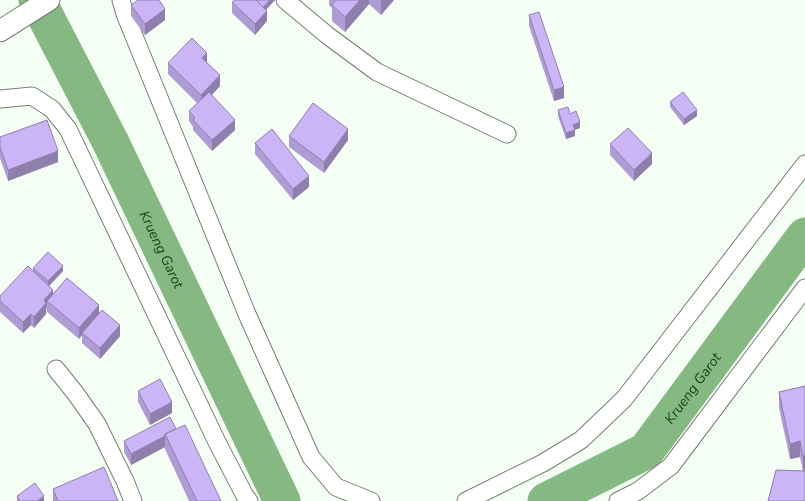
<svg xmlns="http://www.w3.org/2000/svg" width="805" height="501" viewBox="0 0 805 501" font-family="'Nunito Sans',sans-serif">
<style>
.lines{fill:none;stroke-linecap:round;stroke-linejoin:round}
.river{stroke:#86b882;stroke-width:37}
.minor-casing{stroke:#757d74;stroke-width:19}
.tertiary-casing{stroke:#757d74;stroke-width:23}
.minor{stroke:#fff;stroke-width:17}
.tertiary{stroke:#fff;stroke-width:21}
.wall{fill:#af9cd4}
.shaded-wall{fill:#8e7fac}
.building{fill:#cbb5f6;stroke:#8e7fac}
.labels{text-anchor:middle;stroke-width:3;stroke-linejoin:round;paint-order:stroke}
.water-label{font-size:14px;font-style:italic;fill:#144713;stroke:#fff}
</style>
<rect width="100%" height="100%" fill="#f5fef4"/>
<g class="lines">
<g class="river">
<path id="s1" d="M37,0L110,141L282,501"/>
<path id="s2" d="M546,501L646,451L805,236"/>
</g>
<defs>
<path id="minor" d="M121,0L125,14L247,314L311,457L336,487L371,501
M285,0L327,35L377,72L507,134
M0,99L32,96L52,109L68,129L217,442L245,496L249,501
M56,369L76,394L97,424L125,481L133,501
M466,501L543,463L581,440L624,399L805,164
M618,501L638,491L671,466L805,288"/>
<path id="tertiary" d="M0,31L49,0"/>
</defs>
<use href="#minor" class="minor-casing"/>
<use href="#tertiary" class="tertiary-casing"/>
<use href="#minor" class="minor"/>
<use href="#tertiary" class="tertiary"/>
</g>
<path class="wall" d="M275,0L266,10L267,21L255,35L232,13V2Z
M329,0H394L381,15L369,4L345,32L332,21V8L329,5Z
M131,5L165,20L145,35L131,16Z
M529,15L564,98L554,101L529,26Z
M207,62L220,86L212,95L235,130L212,151L193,130V127L189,121V111L197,103L168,74V63Z
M670,102L697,116L684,125L670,107Z
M558,110L570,114L580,128L575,130V136L566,139L558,116Z
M289,136L348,140L324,173L289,147Z
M0,137L58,162L8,181L0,158Z
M255,143L309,187L293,200L255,154Z
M610,144L652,164L634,181L610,155Z
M33,268L63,271L49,286L53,293L99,313L120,336L100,359L82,343V335L79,339L47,312V308H46V314L34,328L31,325L23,333L0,312V296L33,271Z
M805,386L803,471L800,457L790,459L779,408V392Z
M138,391L172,413L150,425L138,402Z
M176,429L221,501H189L165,449V447L131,465L124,452V441Z
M53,489L118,501H53Z
M17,496L44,501H17Z"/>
<path class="shaded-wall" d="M270,0H275L262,14V9Z
M360,0H369V4L345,32V17Z
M381,0H394L381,15Z
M165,9V20L145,35V24Z
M267,11V21L255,35V24Z
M207,53V64L202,58Z
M220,75V86L201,106V95Z
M564,87V98L554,101V90Z
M697,110V116L684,125V119Z
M235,120V130L212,151V140Z
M580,122V128L573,130V125Z
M348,129V140L324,173V162Z
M575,130V136L566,139V133Z
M58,151V162L8,181V170Z
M652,153V164L634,181V170Z
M309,176V187L293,200V189Z
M63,266V271L48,287V281Z
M53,290V300L47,301L46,314L34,328V317L44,300Z
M99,305V316L82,333V335L79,339V328Z
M31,314V325L23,333V322Z
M120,325V336L100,359V348Z
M172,402V413L150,425V414Z
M165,436V447L131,465V454Z
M800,441V457L790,459V444Z
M805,455V471H803V456Z
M44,496V501H37Z"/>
<path class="building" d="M138,0H159L165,9L145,24L131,5Z
M235,0H256L267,11L255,24L232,2Z
M256,0H270L263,7Z
M336,0H360L345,17L332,5Z
M539,12L564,87L554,90L529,15Z
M192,38L207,53L202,58L220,75L201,95L168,63Z
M209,92L235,120L212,140L193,120L195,118L189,111Z
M683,92L697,110L684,119L670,102Z
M313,103L348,129L324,162L289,136Z
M568,107L570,114L576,111L580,122L573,125L575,130L566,133L558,110Z
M47,120L58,151L8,170L0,147V137Z
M628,128L652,153L634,170L610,144Z
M272,129L309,176L293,189L255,143Z
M48,252L63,266L48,281L33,268Z
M28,266L53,290L44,300L46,303L34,317L31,314L23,322L0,301V296Z
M67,278L99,305L79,328L47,301Z
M102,310L120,325L100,348L82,333Z
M160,379L172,402L150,414L138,391Z
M805,386V455L803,456L800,441L790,444L779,392Z
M170,417L176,429L165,434V436L131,454L124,441Z
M185,425L221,501H197L165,434Z
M104,467L118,501H58L53,489Z
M776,470L805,471V501H768Z
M35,483L44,496L37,501H20L17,496Z"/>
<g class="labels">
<g class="water-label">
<text dy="5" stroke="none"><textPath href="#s1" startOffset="279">Krueng Garot</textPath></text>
<text dy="5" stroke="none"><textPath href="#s2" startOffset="190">Krueng Garot</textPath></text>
</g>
</g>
</svg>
